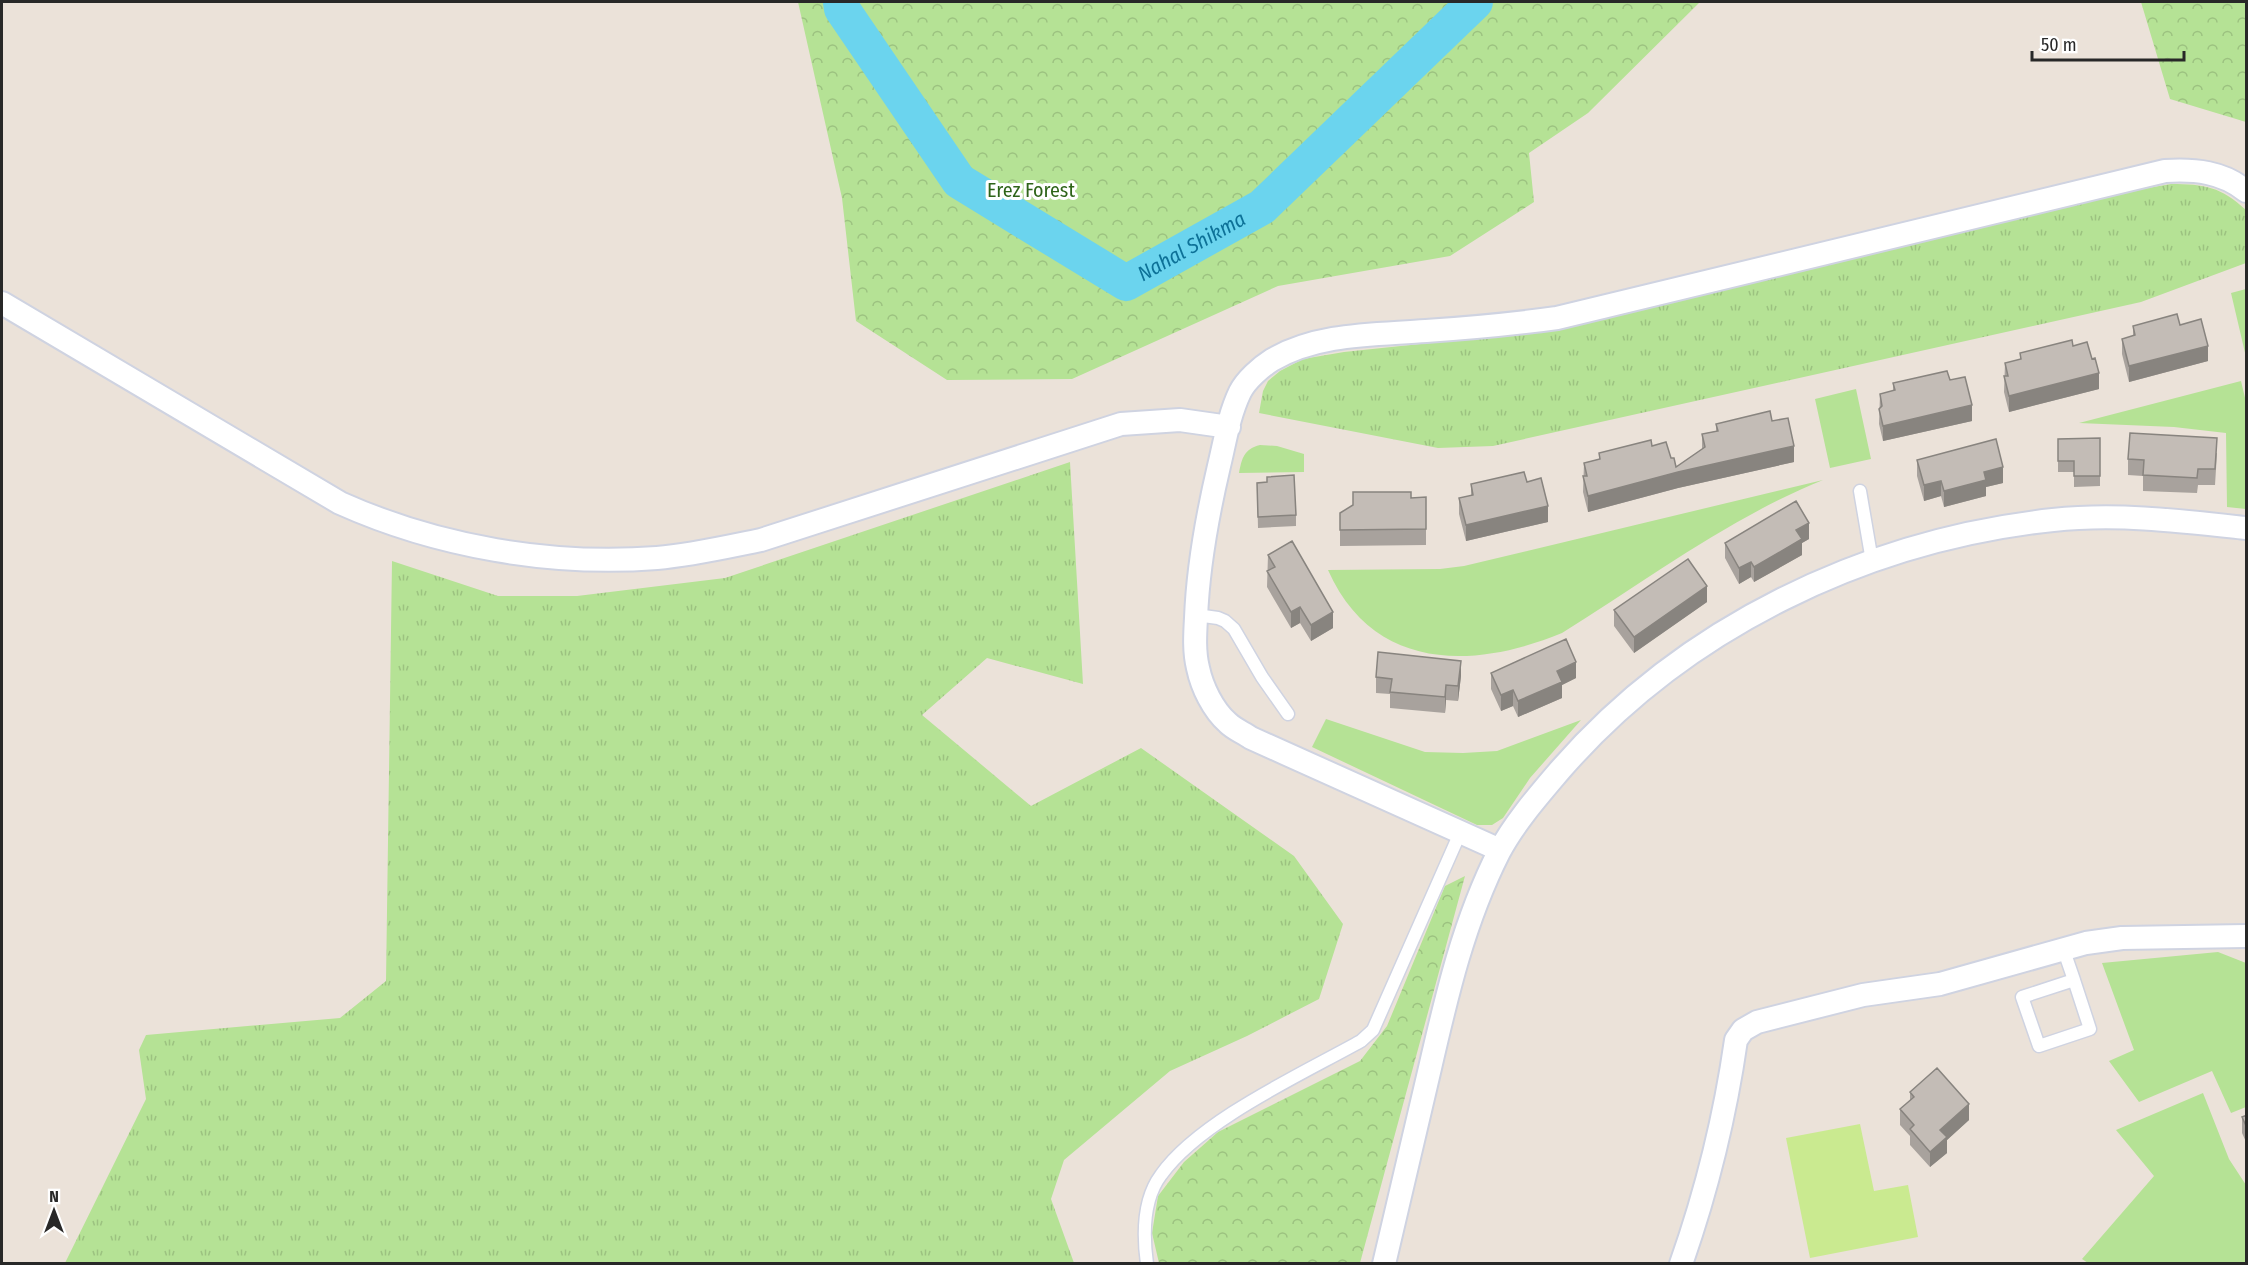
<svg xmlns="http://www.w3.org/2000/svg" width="2248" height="1265" viewBox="0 0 2248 1265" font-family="'Fira Sans Condensed',sans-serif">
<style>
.grass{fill:url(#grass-tufts)}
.forest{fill:url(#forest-crowns)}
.park{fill:#b5e295}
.pitch{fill:#caea90}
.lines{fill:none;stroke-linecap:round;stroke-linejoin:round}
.river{stroke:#6bd4ee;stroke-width:36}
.service-casing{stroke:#cfd3e1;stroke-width:15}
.minor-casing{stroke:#cfd3e1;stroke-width:26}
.service{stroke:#fff;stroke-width:12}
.minor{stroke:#fff;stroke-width:22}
.wall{fill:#a8a29d}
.shaded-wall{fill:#88847f}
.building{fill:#c3bcb6;stroke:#88847f;stroke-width:1.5}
.labels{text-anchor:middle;stroke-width:6;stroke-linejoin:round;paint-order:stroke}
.park-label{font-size:20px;fill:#2e6419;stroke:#fff}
.water-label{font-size:21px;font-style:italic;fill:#0d7197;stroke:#fff}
</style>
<defs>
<pattern id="grass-tufts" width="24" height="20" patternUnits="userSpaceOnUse" patternTransform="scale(1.5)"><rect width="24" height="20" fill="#b5e295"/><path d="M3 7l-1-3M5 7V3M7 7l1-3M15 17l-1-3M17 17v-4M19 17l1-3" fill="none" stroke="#9cc280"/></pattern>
<pattern id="forest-crowns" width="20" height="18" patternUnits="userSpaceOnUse" patternTransform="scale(1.5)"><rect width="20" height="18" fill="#b5e295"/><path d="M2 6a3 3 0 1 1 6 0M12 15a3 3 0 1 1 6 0" fill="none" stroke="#9cc280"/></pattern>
</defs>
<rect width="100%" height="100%" fill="#ebe2d9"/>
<path class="grass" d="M2171,184C2205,184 2221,187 2246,210V263L2141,302L1493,446L1438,448L1259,413L1263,391L1268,381L1280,371L1303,359L1344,352L1552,330L2142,189Z
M1070,462L1083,684L987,658L922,715L1031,806L1141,748L1294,856L1343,924L1319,999L1247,1036L1170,1071L1064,1160L1051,1199L1074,1263H65L146,1099L139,1050L146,1035L340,1018L386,981L392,561L498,596H577L725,578Z"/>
<path class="forest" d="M798,2H1700L1588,113L1529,153L1534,202L1450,256L1278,286L1072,379L947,380L856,321L842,198Z
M2141,2H2246V122L2170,99Z
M1465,876L1360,1263H1159L1152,1233L1158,1196L1184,1162L1218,1132L1360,1061L1387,1026L1445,886Z"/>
<path class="park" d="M2246,289V357L2231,293Z
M2241,381L2246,402V509L2227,507L2226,433L2174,427L2079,423Z
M1856,389L1871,459L1830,468L1815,399Z
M1260,445L1277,446L1304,454V472L1239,473C1242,458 1244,449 1260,445Z
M1823,480C1729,518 1647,580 1562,633C1472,670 1373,671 1328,570L1440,569L1464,566Z
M1326,719L1425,752L1463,753L1497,751L1581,720L1530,778L1503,818L1492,825H1477L1312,747Z
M2218,952L2246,963V1107L2231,1113L2212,1071L2139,1102L2109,1061L2134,1050L2102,963Z
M2203,1093L2229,1159L2246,1185V1263H2088L2082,1259L2154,1176L2116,1130Z"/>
<path class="pitch" d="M1860,1124L1874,1191L1908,1185L1918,1237L1810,1258L1786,1138Z"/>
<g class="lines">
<path class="river" id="s1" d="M841,2L842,9L959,181L1126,283L1262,207L1475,2"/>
<defs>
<path id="service" d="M1860,491L1872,561
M1196,615L1218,618L1225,621L1234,629L1262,677L1288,714
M2063,948L2074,980
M2074,980L2090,1029L2039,1046L2022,997Z
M1147,1264C1143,1235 1143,1199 1161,1175C1199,1121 1302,1074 1361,1041L1373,1030L1460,833"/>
<path id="minor" d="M2,303L340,503C438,547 551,566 657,558C692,555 726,547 761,540L1121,424L1180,420L1229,427
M1500,850L1251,738C1244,733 1234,729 1228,723C1213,710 1202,687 1198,668C1194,652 1195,635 1196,618C1198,566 1207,517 1219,466C1225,441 1229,415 1240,392C1246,380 1261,367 1272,360C1318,333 1374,335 1426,331C1470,328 1514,324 1557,318L2165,171C2195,169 2223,172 2246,191
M1384,1264C1399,1198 1415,1133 1430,1068C1447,994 1464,921 1499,852C1515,822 1539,795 1561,769C1685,627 1866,540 2053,520C2117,513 2182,521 2246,528
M1681,1264C1707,1190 1725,1117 1736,1040L1743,1030L1757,1022L1863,995L1940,984L2086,943L2122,938L2246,936"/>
</defs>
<use href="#service" class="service-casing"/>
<use href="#minor" class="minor-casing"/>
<use href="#service" class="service"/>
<use href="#minor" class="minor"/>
</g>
<path class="wall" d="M2180,325L2208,361L2129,382L2122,354V339L2133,336V326Z
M2073,346L2099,389L2009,412L2004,392L2005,363L2020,360V353Z
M1950,380L1972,421L1883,441L1879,424L1880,394L1893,391V383Z
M1772,421L1794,462L1678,488L1588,512L1583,492L1584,463L1599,459V453L1652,446L1676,467L1702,449V434L1716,431V424Z
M2100,438V486L2074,487V472H2058V439Z
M2217,453L2215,485H2198L2197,493L2143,491V476L2128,475V459Z
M1917,460L2003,483L1986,487V496L1944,507L1941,496L1924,501L1917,476Z
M1527,482L1548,522L1466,541L1459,514V498L1471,496V484Z
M1257,483L1296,515V526L1258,528Z
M1426,497V545L1340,546V513L1411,498Z
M1809,539L1802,543V555L1754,582L1751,577L1739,584L1725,558V543Z
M1268,555L1333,628L1311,641L1300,623L1291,628L1267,587Z
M1707,602L1634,653L1614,626V610Z
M1491,673L1576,678L1562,685V698L1518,717L1513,706L1501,711L1491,689Z
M1461,676L1458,701L1446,700L1445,713L1390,708V694L1376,693V677Z
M1910,1092L1969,1120L1947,1140V1153L1930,1167L1910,1145V1136L1900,1125V1109L1910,1101Z
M2247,1115V1144L2242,1133V1117Z"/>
<path class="shaded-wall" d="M2208,346V361L2129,382V366Z
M2099,373V389L2009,412V396Z
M1972,405V421L1883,441V426Z
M1794,446V462L1678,488L1588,512V496L1678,472Z
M2003,467V483L1986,487V496L1944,507V491L1984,472Z
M1941,481V496L1924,501V485Z
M1548,506V522L1466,541V525Z
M1809,523V539L1802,543V555L1754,582V567L1796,530Z
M1751,562V577L1739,584V568Z
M1707,586V602L1634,653V637Z
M1300,607V623L1291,628V612Z
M1333,612V628L1311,641V625Z
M1461,661V676L1458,701V686Z
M1576,662V678L1562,685V698L1518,717V701L1557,671Z
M1446,685V700L1445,713V697Z
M1513,690V706L1501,711V695Z
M1969,1104V1120L1947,1140V1153L1930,1167V1152L1940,1130Z"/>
<path class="building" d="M2177,314L2180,325L2201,319L2208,346L2129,366L2122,339L2135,335L2133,326Z
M2072,340L2073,346L2087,342L2092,359L2095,358L2099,373L2009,396L2004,376H2008L2005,363L2021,359L2020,353Z
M1947,371L1950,380L1965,377L1972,405L1883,426L1879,409L1882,406L1880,394L1895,390L1893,383Z
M1770,411L1772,421L1788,418L1794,446L1678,472L1588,496L1583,476H1587L1584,463L1600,459L1599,453L1651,440L1652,446L1666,442L1671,458H1674L1676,467L1705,447L1702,434L1718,431L1716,424Z
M2130,433L2217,438L2215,469H2198L2197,478L2143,475L2144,460L2128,459Z
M2100,438V476H2074V461H2058V439Z
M1996,439L2003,467L1984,472L1986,480L1944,491L1941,481L1924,485L1917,460Z
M1524,472L1527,482L1541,478L1548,506L1466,525L1459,498L1473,495L1471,484Z
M1294,475L1296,515L1258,517L1257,483L1267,482V477Z
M1353,492H1411V498L1426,497V529L1340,530V513L1353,505Z
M1796,501L1809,523L1796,530L1802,539L1754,567L1751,562L1739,568L1725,543Z
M1292,541L1333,612L1311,625L1300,607L1291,612L1267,571L1275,567L1268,555Z
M1688,559L1707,586L1634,637L1614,610Z
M1566,639L1576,662L1557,671L1562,682L1518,701L1513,690L1501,695L1491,673Z
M1378,652L1461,661L1458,686L1446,685L1445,697L1390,692L1392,679L1376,677Z
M1937,1068L1969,1104L1940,1130L1947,1137L1930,1152L1910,1129L1914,1125L1900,1109L1914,1097L1910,1092Z
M2247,1115V1128L2242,1117Z"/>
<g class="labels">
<g class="park-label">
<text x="1031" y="197">Erez Forest</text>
</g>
<g class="water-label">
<text dy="7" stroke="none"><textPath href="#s1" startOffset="486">Nahal Shikma</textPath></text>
</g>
</g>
<rect width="2248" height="1265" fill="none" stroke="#282828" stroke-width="6"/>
<g transform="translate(54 1211)" stroke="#ffffff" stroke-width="4.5" paint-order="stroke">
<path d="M0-4.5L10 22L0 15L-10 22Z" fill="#282828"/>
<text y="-9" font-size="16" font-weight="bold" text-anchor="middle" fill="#282828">N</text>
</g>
<path d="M2032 51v9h152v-9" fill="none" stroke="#282828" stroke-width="3"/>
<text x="2041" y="51" font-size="18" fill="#282828" stroke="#ffffff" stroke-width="4.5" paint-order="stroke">50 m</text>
</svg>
